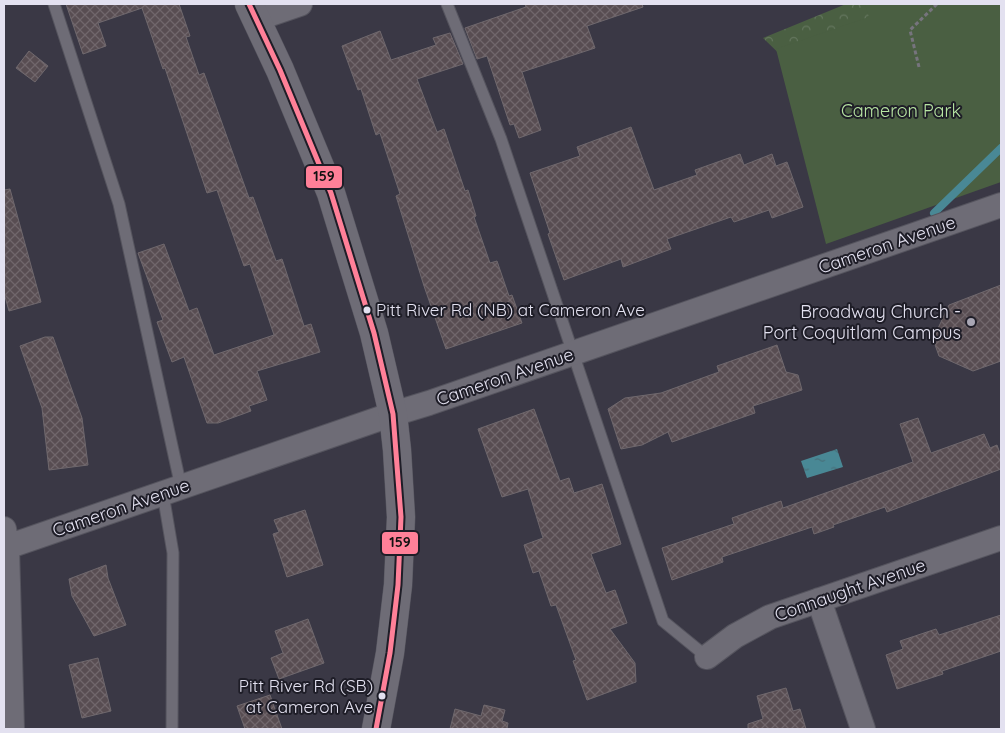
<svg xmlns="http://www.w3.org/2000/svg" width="1005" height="733" viewBox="0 0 1005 733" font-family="Quicksand,sans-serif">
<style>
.forest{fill:url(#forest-crowns)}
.park{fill:#4a5f42}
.water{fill:url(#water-ripples)}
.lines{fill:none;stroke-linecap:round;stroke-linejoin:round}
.stream{stroke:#498895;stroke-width:8}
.building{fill:url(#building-cross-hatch);stroke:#6f686d}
.lane-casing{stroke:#55545e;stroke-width:13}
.street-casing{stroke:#55545e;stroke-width:26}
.secondary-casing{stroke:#55545e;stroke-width:29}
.path{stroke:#76747d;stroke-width:3;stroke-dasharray:4 2.5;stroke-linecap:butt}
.lane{stroke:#6e6c76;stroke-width:11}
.street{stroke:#6e6c76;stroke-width:24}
.secondary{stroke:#6e6c76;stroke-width:28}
.bus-1-casing{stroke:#1e1d27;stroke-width:9}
.bus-1{stroke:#ff8098;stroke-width:5}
.bus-dot{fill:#e3e1f0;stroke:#1e1d27;stroke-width:2}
.poi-dot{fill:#a8a6b4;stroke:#1e1d27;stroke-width:2}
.labels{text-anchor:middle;stroke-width:4;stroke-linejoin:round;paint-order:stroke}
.bus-label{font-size:17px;fill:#e3e1f0;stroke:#1e1d27;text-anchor:start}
.park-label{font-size:18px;fill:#b7e5a2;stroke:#1e1d27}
.street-label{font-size:18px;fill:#e3e1f0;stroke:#1e1d27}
.poi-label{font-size:18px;fill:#e3e1f0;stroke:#1e1d27;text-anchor:end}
.line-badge{stroke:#1e1d27;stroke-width:2}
.pale-badge-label{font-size:14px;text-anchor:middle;font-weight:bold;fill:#111}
</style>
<defs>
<pattern id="forest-crowns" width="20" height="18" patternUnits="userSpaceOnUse" patternTransform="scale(1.25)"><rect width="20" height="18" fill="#4a5f42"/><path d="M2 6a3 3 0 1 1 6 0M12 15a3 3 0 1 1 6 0" fill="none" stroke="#64765e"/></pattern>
<pattern id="water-ripples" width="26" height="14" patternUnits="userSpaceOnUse" patternTransform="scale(1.25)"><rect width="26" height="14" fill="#498895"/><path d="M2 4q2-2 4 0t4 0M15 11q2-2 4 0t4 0" fill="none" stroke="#47707a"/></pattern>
<pattern id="building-cross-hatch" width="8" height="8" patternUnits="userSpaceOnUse" patternTransform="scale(1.25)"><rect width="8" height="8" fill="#584d52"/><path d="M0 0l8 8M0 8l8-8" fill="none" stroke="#70666b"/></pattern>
</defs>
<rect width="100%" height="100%" fill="#3a3845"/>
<path class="forest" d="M846,4H1001L793,67L763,38Z"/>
<path class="park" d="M865,4H1001V182L826,244L776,49L869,17Z"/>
<path class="water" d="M837,449L843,467L807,478L801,461Z"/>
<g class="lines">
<path class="stream" d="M934,213L1001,148"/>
</g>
<path class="building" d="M66,4H179L190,36L186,37L199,75L204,73L249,198L253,197L276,261L282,259L304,326L311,324L320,352L257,371L267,400L249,406L251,411L218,423H207L184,357L172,362L157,322L163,320L138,253L164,244L189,311L197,308L214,355L274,335L250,264L244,266L217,190L207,193L165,68L163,69L142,8L98,23L106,46L83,54Z
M525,4H642L643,7L587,26L595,48L522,72L541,130L519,138L514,124L510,125L487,56L477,59L465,28L526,7Z
M380,31L391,60L436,45L433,38L450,33L463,64L417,79L437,132L444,129L465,191L468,190L476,216L474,217L490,263L497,261L509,296L512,295L522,323L446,349L424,286L396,196L400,194L380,133L376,135L361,89L358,90L342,46Z
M29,51L48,66L35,82L16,68Z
M631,127L654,190L697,175L695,170L740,154L744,165L772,154L776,166L787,162L803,207L772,218L769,210L734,222L731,217L667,239L671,249L623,267L621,259L564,280L548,234L550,233L530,173L580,156L577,147Z
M10,189L41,302L9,311L4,293V190Z
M1001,285V361L973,371L939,356L933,339L949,305Z
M45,337H53L82,418L88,465L49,470L42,408L20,346Z
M777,345L786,372L798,375L802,390L753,406L755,413L672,442L668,432L642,445L621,449L608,409L625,398L661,393L719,372L717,366Z
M534,409L560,481L569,478L574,493L602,484L621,544L591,554L606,593L615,590L627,623L610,629L635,663L636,682L587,700L573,661L576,660L556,605L551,606L539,571L533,573L524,545L543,538L528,489L502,497L478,429Z
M918,418L931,453L984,434L990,448L997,445L1001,456V469L887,512L885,507L833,525L834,527L814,534L812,527L722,557L723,562L672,580L662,548L734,524L732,518L781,501L783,508L913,462L900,424Z
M305,510L323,565L287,577L273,534L279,532L274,520Z
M106,565L108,578L126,625L94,636L72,596L69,579Z
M1001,615V651L942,671L943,674L897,689L886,655L903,649L900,641L936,629L939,635Z
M308,619L324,663L279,679L271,658L283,653L275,631Z
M98,658L111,711L82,718L69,665Z
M786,688L793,711L800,709L806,729H748V724L763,719L757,696Z
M270,695L282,729H245L237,706Z
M484,705L505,710L502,721L508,723L507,729H450L455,709L481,716Z"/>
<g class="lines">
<defs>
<path id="lane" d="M54,4L119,204L181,487
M447,4L501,139L663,621L707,657
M163,494L173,553L172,729"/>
<path id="street" d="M256,19L300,4
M4,529L7,547L12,729
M7,547L393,414L429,403L1001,205
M819,600L863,729
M707,657L735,636L770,617L1001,538"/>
<path id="secondary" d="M249,4L280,70L331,193L374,333L393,414L397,450L401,517L398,585L390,653L376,729"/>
</defs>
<use href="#lane" class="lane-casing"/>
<use href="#street" class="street-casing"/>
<use href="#secondary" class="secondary-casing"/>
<path class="path" d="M919,67L910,30L937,4"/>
<use href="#lane" class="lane"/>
<use href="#street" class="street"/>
<use href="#secondary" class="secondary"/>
<defs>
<path id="bus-1" d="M249,4L280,70L331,193L374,333L393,414L401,517L398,585L390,653L376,729"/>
</defs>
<use href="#bus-1" class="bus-1-casing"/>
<use href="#bus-1" class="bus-1"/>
</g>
<g class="bus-dot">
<circle cx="367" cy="310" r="4.5"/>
<circle cx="382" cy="696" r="4.5"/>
</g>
<circle class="poi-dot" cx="971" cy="322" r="5"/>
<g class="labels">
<g class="bus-label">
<text x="376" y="316">Pitt River Rd (NB) at Cameron Ave</text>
<text x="373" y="692" text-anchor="end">Pitt River Rd (SB)<tspan x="373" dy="21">at Cameron Ave</tspan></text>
</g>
<g class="park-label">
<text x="901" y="117">Cameron Park</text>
</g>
<g class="street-label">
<text transform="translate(887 245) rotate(-19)" y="6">Cameron Avenue</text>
<text transform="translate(505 377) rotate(-19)" y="6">Cameron Avenue</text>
<text transform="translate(121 508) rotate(-19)" y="6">Cameron Avenue</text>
<text transform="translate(850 590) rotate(-19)" y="6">Connaught Avenue</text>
</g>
<g class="poi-label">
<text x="961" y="318">Broadway Church -<tspan x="961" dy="21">Port Coquitlam Campus</tspan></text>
</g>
</g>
<g class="line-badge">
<rect x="305" y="165" width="38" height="24" rx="5" fill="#ff8098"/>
<rect x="381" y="531" width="38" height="24" rx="5" fill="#ff8098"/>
</g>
<g class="pale-badge-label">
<text x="324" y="181">159</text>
<text x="400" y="547">159</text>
</g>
<rect width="1005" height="733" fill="none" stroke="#e3e1f0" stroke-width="10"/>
</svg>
